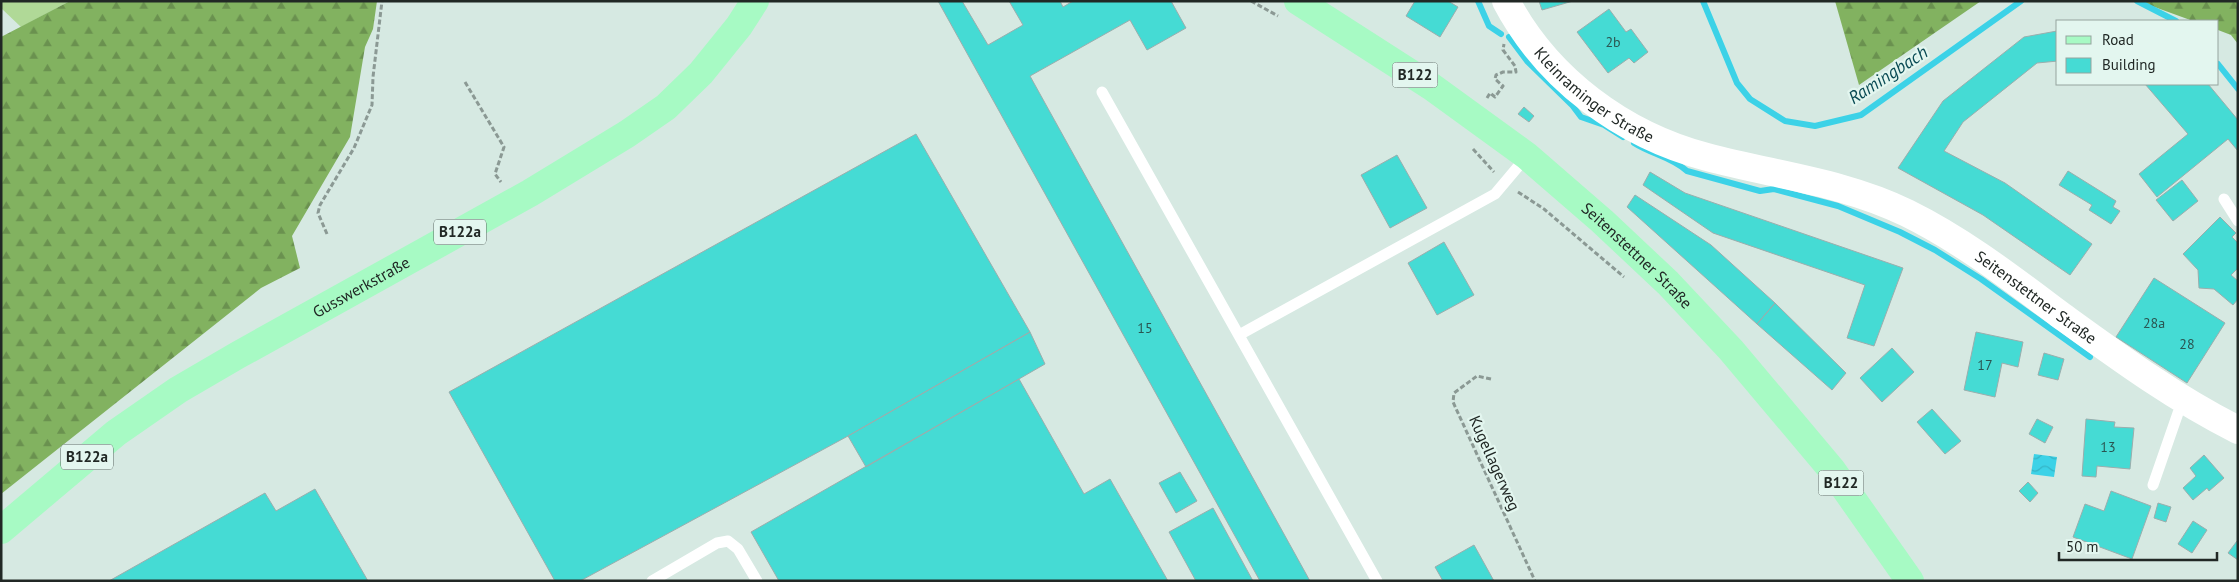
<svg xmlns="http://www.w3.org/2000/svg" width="2239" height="582" viewBox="0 0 2239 582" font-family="'PT Sans',sans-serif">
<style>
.green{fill:#b0d997}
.forest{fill:url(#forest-firs)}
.water{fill:url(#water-waves)}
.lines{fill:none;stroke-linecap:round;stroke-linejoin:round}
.stream{stroke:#3cd2e7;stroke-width:6}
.building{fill:#45dbd4;stroke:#9aaead}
.path{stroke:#8b9994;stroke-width:3;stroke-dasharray:5 2.5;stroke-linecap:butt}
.service{stroke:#fff;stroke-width:11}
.secondary{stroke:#fff;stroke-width:28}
.primary{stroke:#a7fac4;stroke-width:28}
.labels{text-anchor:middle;stroke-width:4.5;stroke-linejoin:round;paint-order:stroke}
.number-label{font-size:14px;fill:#2a5551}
.shield{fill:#e3f6ef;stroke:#5b6662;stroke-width:1}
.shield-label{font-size:15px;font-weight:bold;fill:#212825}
.street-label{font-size:16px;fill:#212825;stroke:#e3f6ef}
.water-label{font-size:18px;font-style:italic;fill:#0a4b54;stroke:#e3f6ef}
</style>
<defs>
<pattern id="forest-firs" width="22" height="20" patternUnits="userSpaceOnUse" patternTransform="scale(1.25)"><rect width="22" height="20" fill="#82b260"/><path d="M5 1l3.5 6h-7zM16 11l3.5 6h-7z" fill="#6a914f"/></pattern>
<pattern id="water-waves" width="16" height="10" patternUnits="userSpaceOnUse" patternTransform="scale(1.25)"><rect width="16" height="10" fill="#3cd2e7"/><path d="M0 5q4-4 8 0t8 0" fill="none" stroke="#34b4c6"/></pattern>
</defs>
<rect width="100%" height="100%" fill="#d6e9e2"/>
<path class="green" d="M1,1H70L21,27L1,8Z"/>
<path class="forest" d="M70,1H377L373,29L365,47L350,137L292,236L300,268L261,288L1,494V37Z
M1835,1H1981L1859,85Z
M2138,1H2238V44L2231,35L2218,30V21H2193Z"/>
<path class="water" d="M2034,454L2057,457L2054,477L2031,474Z"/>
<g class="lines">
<path class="stream" d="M1478,1L1489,26L1501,34
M1703,1L1737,83L1750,99L1785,121L1815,126L1861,115L2021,1
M2137,1L2176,21
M1509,37L1527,61L1572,105L1581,117L1604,125L1623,137
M2218,64L2238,89
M1634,143C1651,154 1672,157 1687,171L1760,191L1774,189L1838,206L1900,232L1935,250L1981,279L2090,357"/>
</g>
<path class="building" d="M938,1H962L988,45L1023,25L1009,1H1060L1063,7L1073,1H1171L1186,28L1147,50L1130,20L1030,76L1310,581H1260Z
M1415,1H1448L1458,7L1440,37L1406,16Z
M1539,1H1573L1542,10Z
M1609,9L1626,32L1631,29L1648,52L1634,63L1629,58L1608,73L1577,32Z
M2057,31L2058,61L2037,63L1963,122L1944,151L2005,183L2092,244L2070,275L1983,215L1898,168L1943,101L2024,37Z
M2145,84H2208L2238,120V151L2228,139L2157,197L2139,174L2188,134Z
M1524,107L1534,116L1529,122L1518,114Z
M916,134L1030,332L848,436L580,581H555L449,392Z
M1397,155L1427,208L1390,228L1361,175Z
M2068,171L2116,201L2113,207L2120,211L2111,224L2089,210L2092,205L2059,185Z
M1650,172L1685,193L1903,268L1874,346L1847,338L1865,285L1713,233L1643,185Z
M2182,180L2198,201L2173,221L2156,200Z
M1635,195L1711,245L1775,303L1757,324L1627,207Z
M2220,217L2236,233L2232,237L2238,243V268L2231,275L2238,281V299L2233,305L2214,289L2199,288L2198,270L2183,254Z
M1444,242L1474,295L1437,315L1408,263Z
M2154,278L2225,323L2187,383L2116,337Z
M1775,303L1846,373L1832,390L1757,324Z
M1030,332L1045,364L866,467L848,436Z
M1976,332L2023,342L2018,367L2002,363L1995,397L1964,390Z
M1892,348L1914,372L1882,402L1860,378Z
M2044,353L2064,359L2058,380L2038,375Z
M1019,379L1084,494L1110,479L1168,581H779L751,532Z
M1932,409L1961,441L1945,454L1917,422Z
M2037,419L2053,427L2045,443L2029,434Z
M2086,419L2115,422L2114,427L2134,428L2130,469L2097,466L2096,477L2082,476Z
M2204,455L2224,478L2209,491L2207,488L2193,500L2183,488L2196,476L2190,468Z
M1180,472L1197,501L1176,513L1159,483Z
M2028,482L2038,493L2030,502L2019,491Z
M315,489L368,581H109L265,493L276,511Z
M2111,491L2151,506L2132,559L2073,537L2085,504L2104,511Z
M2158,503L2171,507L2166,522L2154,518Z
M1213,508L1253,581H1196L1169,532Z
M2193,521L2207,530L2192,553L2178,544Z
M2237,541L2238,542V560L2228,553Z
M1474,545L1494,581H1443L1435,567Z"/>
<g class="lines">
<path class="path" d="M1251,1L1278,16
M465,82L504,147L495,174L501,182
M1487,98L1490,93L1495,97L1503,86L1495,79L1496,75L1503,72H1516L1515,66L1503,50L1504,44
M1473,149L1494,172
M1518,192L1544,209L1624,277
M327,234L318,213L320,205L354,148L372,105L373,77L382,1
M1491,379L1477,376L1454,393L1453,402L1535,581"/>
<path class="service" d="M1102,92L1377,581
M2224,199L2238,221
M1239,335L1495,194L1527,156
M2153,485L2178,413L2185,402
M652,581L717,543L728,541L738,549L757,581"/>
<path class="secondary" id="s1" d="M1506,1C1547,79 1623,135 1707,157C1774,175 1844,182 1907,213C1962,240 2011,278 2059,314C2117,356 2174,398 2238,430"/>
<g class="primary">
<path id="s2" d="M1298,1L1432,87L1527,156L1602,221L1668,283L1731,350L1832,470L1910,581"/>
<path id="s3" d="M1,530L116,433L178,390L238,355L530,193L627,134L666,107L701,73L739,26L755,1"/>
</g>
</g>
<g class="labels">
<g class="number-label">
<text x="1613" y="47">2b</text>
<text x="2154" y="328">28a</text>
<text x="1145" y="333">15</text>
<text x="2187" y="349">28</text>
<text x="1985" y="370">17</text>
<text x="2108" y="452">13</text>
</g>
<g class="shield">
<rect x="1392.5" y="62.5" width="45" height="25" rx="4"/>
<rect x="434" y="219.5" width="52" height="25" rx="4"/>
<rect x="61" y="444.5" width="52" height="25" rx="4"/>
<rect x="1818.5" y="470.5" width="45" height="25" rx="4"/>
</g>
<g class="shield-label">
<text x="1415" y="80">B122</text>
<text x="460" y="237">B122a</text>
<text x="87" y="462">B122a</text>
<text x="1841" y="488">B122</text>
</g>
<g class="street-label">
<text dy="6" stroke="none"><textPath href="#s1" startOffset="131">Kleinraminger Straße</textPath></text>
<text dy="6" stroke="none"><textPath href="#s2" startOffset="425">Seitenstettner Straße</textPath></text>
<text dy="6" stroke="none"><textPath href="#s3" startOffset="436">Gusswerkstraße</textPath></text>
<text dy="6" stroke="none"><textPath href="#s1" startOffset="624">Seitenstettner Straße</textPath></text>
<text transform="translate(1495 463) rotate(66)" y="6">Kugellagerweg</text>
</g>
<g class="water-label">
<text transform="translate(1888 75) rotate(-33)" y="6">Ramingbach</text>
</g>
</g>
<rect width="2239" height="582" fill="none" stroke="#212825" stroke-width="5"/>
<rect x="2056" y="20" width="162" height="65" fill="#e3f6ef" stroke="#95a49e"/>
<rect x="2066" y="36" width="25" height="8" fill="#a7fac4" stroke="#95a49e"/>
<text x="2102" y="45" font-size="15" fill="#212825">Road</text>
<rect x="2066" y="58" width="25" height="15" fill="#45dbd4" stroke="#95a49e"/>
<text x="2102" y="70" font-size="15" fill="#212825">Building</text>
<path d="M2059 552v8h158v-8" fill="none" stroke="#212825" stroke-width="2.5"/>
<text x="2066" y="552" font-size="15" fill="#212825" stroke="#e3f6ef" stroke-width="4" paint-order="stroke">50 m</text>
</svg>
